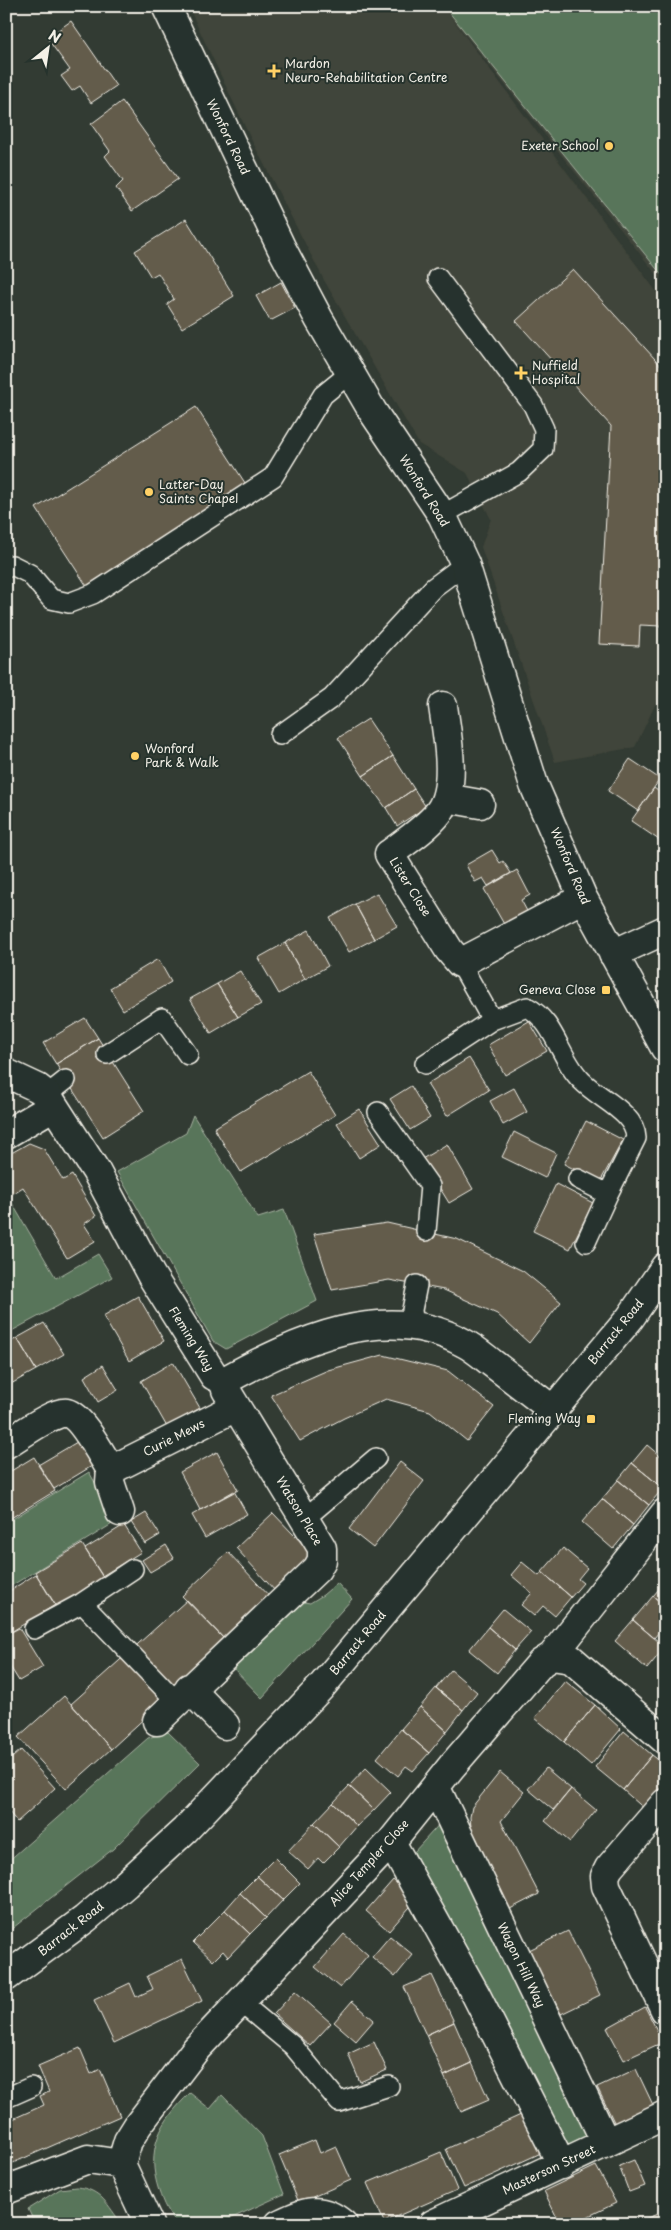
<svg xmlns="http://www.w3.org/2000/svg" width="671" height="2230" viewBox="0 0 671 2230" font-family="'Playpen Sans',sans-serif">
<style>
.built{fill:#41453a}
.green{fill:#59745a;stroke:#a6b2a1}
.building{fill:#635b4c;stroke:#f4f1e8}
.lines{fill:none;stroke-linecap:round;stroke-linejoin:round}
.lane-casing{stroke:#f4f1e8;stroke-width:22}
.street-casing{stroke:#f4f1e8;stroke-width:31}
.secondary-casing{stroke:#f4f1e8;stroke-width:31}
.lane{stroke:#26332d;stroke-width:19}
.street{stroke:#26332d;stroke-width:28}
.secondary{stroke:#26332d;stroke-width:28}
.poi-dot{fill:#ffd166;stroke:#26332d;stroke-width:2}
.labels{text-anchor:middle;stroke-width:4;stroke-linejoin:round;paint-order:stroke}
.poi-label{font-size:12px;fill:#f4f1e8;stroke:#26332d;text-anchor:start}
.street-label{font-size:12px;fill:#f4f1e8;stroke:#26332d}
</style>
<rect width="100%" height="100%" fill="#323b33"/>
<filter id="ink" filterUnits="userSpaceOnUse"><feTurbulence type="fractalNoise" baseFrequency=".02" numOctaves="2"/><feDisplacementMap in="SourceGraphic" scale="10" xChannelSelector="R" yChannelSelector="G"/><feConvolveMatrix kernelMatrix="1 2 1 2 8 2 1 2 1" color-interpolation-filters="sRGB"/></filter>
<g filter="url(#ink)">
<path class="built" d="M188,6H665V285L447,12L665,303V684L635,747L555,762L481,547L491,519L467,473L419,444L324,280L249,135Z"/>
<path class="green" d="M444,6H665V279Z
M193,1115L258,1218L284,1210L317,1301L226,1349L213,1341L117,1172L186,1133Z
M12,1203L56,1278L98,1254L112,1277L6,1334V1206Z
M89,1472L117,1521L6,1589V1523Z
M337,1583L352,1599L262,1698L230,1665L298,1601L310,1603L323,1595Z
M168,1732L200,1763L113,1849L9,1931L6,1927V1863L148,1738Z
M443,1820L596,2135L553,2154L414,1852Z
M190,2093L210,2109L222,2095L262,2136L284,2194L219,2224H178C168,2215 163,2203 159,2191C145,2149 160,2122 190,2093Z
M76,2187C102,2189 107,2205 122,2224H35L28,2209L60,2189Z"/>
<path class="building" d="M71,21L116,86L91,103L80,86L72,91L61,76L70,70L47,38Z
M122,101L178,179L132,211L116,188L123,181L105,156L110,151L91,124Z
M186,219L234,296L182,328L167,304L174,299L158,273L151,277L135,251Z
M573,269L665,370V554L661,626L640,625L639,646L599,644L611,426L516,321Z
M281,282L295,308L270,321L256,296Z
M196,407L247,486L88,588L36,508Z
M368,719L393,756L363,776L338,738Z
M393,756L414,789L386,808L363,776Z
M630,759L660,779L638,811L608,791Z
M654,788L665,796V844L631,821Z
M414,789L426,807L397,826L386,808Z
M492,850L500,863L503,861L511,873L488,886L483,878L475,882L466,865Z
M517,870L530,895L521,900L528,913L505,926L484,889Z
M377,893L397,926L374,939L355,904Z
M355,904L374,939L349,952L330,918Z
M309,930L328,966L305,979L285,943Z
M285,943L305,979L279,994L258,958Z
M158,959L171,982L123,1010L110,988Z
M240,971L261,1004L238,1017L217,984Z
M217,984L238,1017L211,1033L190,999Z
M85,1018L98,1038L56,1064L43,1043Z
M529,1021L547,1051L505,1075L488,1045Z
M98,1038L144,1111L103,1137L56,1064Z
M469,1058L489,1090L447,1116L427,1084Z
M308,1071L335,1115L241,1172L214,1128Z
M411,1086L430,1118L410,1130L390,1099Z
M514,1088L527,1112L503,1125L490,1101Z
M359,1109L381,1144L359,1158L337,1123Z
M586,1121L623,1140L600,1182L564,1164Z
M514,1132L556,1153L545,1178L502,1157Z
M29,1143L44,1149L63,1180L72,1175L96,1216L84,1224L95,1241L67,1258L23,1187L6,1198V1156Z
M447,1144L473,1189L449,1203L422,1159Z
M556,1184L593,1203L570,1249L533,1231Z
M387,1223L457,1239L523,1271L561,1302L529,1343L497,1314L444,1290L389,1280L332,1290L314,1234Z
M138,1296L164,1341L129,1361L103,1316Z
M44,1323L64,1354L36,1370L17,1338Z
M17,1338L36,1370L9,1385L6,1380V1345Z
M383,1355L448,1371L494,1407L467,1441L430,1411L386,1399L344,1418L300,1441L271,1395L328,1370Z
M173,1362L200,1408L167,1427L141,1381Z
M103,1365L118,1390L98,1402L84,1377Z
M77,1442L92,1466L54,1489L38,1465Z
M647,1445L665,1460V1485L663,1488L632,1463Z
M217,1452L238,1490L200,1510L180,1472Z
M34,1457L55,1491L6,1521V1474Z
M400,1462L424,1481L373,1548L349,1529Z
M632,1463L663,1488L649,1505L618,1480Z
M618,1480L649,1505L633,1525L602,1499Z
M234,1491L247,1514L205,1538L192,1515Z
M602,1499L633,1525L613,1549L582,1522Z
M146,1513L160,1535L145,1544L131,1522Z
M273,1513L314,1556L276,1592L236,1548Z
M124,1525L141,1552L102,1576L85,1549Z
M82,1544L105,1580L58,1609L35,1572Z
M166,1545L174,1558L150,1572L142,1560Z
M563,1548L587,1568L578,1579L583,1583L571,1597L542,1572Z
M228,1552L272,1599L227,1642L182,1596Z
M522,1562L539,1576L542,1572L571,1597L555,1616L543,1606L534,1616L521,1605L532,1593L511,1575Z
M36,1574L55,1605L6,1635V1593Z
M665,1582V1606L653,1596Z
M653,1596L665,1606V1625L654,1638L633,1620Z
M187,1600L227,1642L111,1749L71,1704Z
M503,1609L531,1632L515,1650L488,1627Z
M633,1620L665,1647L647,1669L615,1641Z
M488,1627L515,1650L497,1673L469,1650Z
M19,1628L43,1667L19,1681L6,1660V1635Z
M451,1670L477,1692L463,1710L436,1688Z
M565,1681L595,1705L564,1742L535,1718Z
M436,1688L463,1710L447,1731L420,1707Z
M64,1696L111,1749L66,1789L18,1737Z
M595,1705L621,1729L591,1765L564,1742Z
M420,1707L447,1731L429,1753L401,1729Z
M401,1729L429,1753L413,1771L406,1766L398,1776L377,1758Z
M624,1731L652,1755L623,1790L595,1767Z
M21,1750L55,1788L17,1822L9,1812L6,1814V1763Z
M652,1755L665,1765V1789L647,1811L623,1790Z
M366,1768L391,1792L374,1810L349,1786Z
M546,1768L571,1789L553,1810L528,1789Z
M500,1772L524,1792L501,1821L539,1894L510,1909L471,1827L470,1817L472,1807Z
M349,1786L374,1810L357,1826L333,1803Z
M571,1789L596,1810L570,1842L545,1821Z
M333,1803L357,1826L339,1847L314,1823Z
M314,1823L339,1847L323,1863L318,1858L308,1869L288,1851Z
M275,1858L300,1883L283,1900L257,1876Z
M257,1876L283,1900L266,1918L240,1893Z
M393,1880L416,1900L389,1931L366,1911Z
M240,1893L266,1918L250,1934L225,1910Z
M225,1910L250,1934L228,1957L223,1951L213,1961L193,1942Z
M568,1931L600,1995L561,2014L529,1950Z
M344,1934L368,1955L340,1988L315,1967Z
M390,1936L413,1955L395,1977L372,1957Z
M182,1959L202,2001L114,2043L94,2000L130,1983L136,1997L153,1989L147,1976Z
M432,1975L454,2022L426,2035L404,1987Z
M295,1991L331,2023L310,2046L274,2014Z
M352,2001L374,2020L356,2041L334,2022Z
M645,2007L663,2042L624,2060L607,2028Z
M454,2022L472,2063L444,2076L426,2035Z
M374,2042L387,2070L360,2082L348,2054Z
M80,2048L91,2074L100,2069L120,2116L6,2166V2122L44,2105L40,2096L49,2092L38,2066Z
M472,2063L489,2100L461,2112L444,2076Z
M636,2069L654,2107L616,2126L597,2087Z
M523,2114L541,2153L464,2188L446,2149Z
M315,2140L320,2153L336,2146L351,2180L299,2203L279,2155Z
M441,2152L457,2190L384,2222L367,2183Z
M634,2160L645,2186L629,2192L619,2166Z
M596,2166L616,2203L572,2224H560L544,2191Z
M7,2203L16,2224H6Z
M665,2211V2224H641L640,2221Z"/>
<g class="lines">
<defs>
<path id="lane" d="M438,278L533,405L544,429L543,449L519,472L442,515
M6,568L12,565L30,574L51,599L69,603L93,594L273,477L323,395L350,373
M280,735L332,698L434,587L465,564
M460,963L492,1020L527,1007C555,1021 560,1060 582,1081C599,1099 635,1112 636,1138L608,1194L578,1179
M107,1054L162,1018L188,1055
M425,1064L492,1020
M47,1095L66,1080
M378,1112L430,1186L426,1231
M586,1242L608,1194
M414,1327L412,1310L417,1285
M304,1519L376,1458
M133,1569L82,1603L177,1702
M34,1629L82,1603
M240,2002L293,2046L339,2102L389,2086
M6,2098L31,2087"/>
<path id="street" d="M166,6L281,247L319,319L373,412L442,515L465,564L534,785L583,898L665,1048
M443,706C447,735 458,787 439,812C426,829 405,842 389,854L449,950L460,963L583,898
M446,798L480,804
M613,954L665,930
M6,1073L38,1088L47,1095L96,1171L151,1275L214,1376L224,1381C295,1342 385,1299 464,1343C474,1348 483,1356 492,1363C512,1378 532,1394 552,1409
M6,1134L54,1106
M6,1444C18,1437 55,1410 67,1413C82,1417 102,1456 111,1470
M120,1512L110,1482L111,1470L236,1407
M552,1656L571,1659L665,1740
M189,1688L225,1725
M157,1721L317,1569L322,1560V1548L226,1390L224,1381
M436,1788L606,2143
M665,1803L609,1868L605,1876L606,1886L665,2010
M391,1842L476,1995L562,2165
M6,2190L88,2159L121,2164
M149,2224L121,2164L128,2141L138,2125L196,2049L391,1842L452,1766L541,1663L552,1656L665,1513
M279,2224C303,2213 320,2204 343,2224
M433,2224L665,2115"/>
<path id="secondary" d="M6,1977L85,1919L126,1884L185,1830L321,1687L630,1318L665,1267"/>
</defs>
<use href="#lane" class="lane-casing"/>
<use href="#street" class="street-casing"/>
<use href="#secondary" class="secondary-casing"/>
<use href="#lane" class="lane"/>
<use href="#street" class="street"/>
<use href="#secondary" class="secondary"/>
</g>
</g>
<g class="poi-dot">
<path d="M271.5 63.5h5v5h5v5h-5v5h-5v-5h-5v-5h5z"/>
<circle cx="609" cy="146" r="5"/>
<path d="M518.5 365.5h5v5h5v5h-5v5h-5v-5h-5v-5h5z"/>
<circle cx="149" cy="492" r="5"/>
<circle cx="135" cy="756" r="5"/>
<rect x="601" y="985" width="10" height="10" rx="2.5"/>
<rect x="586" y="1414" width="10" height="10" rx="2.5"/>
</g>
<g class="labels">
<g class="poi-label">
<text x="285" y="68">Mardon<tspan x="285" dy="14">Neuro-Rehabilitation Centre</tspan></text>
<text x="599" y="150" text-anchor="end">Exeter School</text>
<text x="532" y="370">Nuffield<tspan x="532" dy="14">Hospital</tspan></text>
<text x="159" y="489">Latter-Day<tspan x="159" dy="14">Saints Chapel</tspan></text>
<text x="145" y="753">Wonford<tspan x="145" dy="14">Park &amp; Walk</tspan></text>
<text x="596" y="994" text-anchor="end">Geneva Close</text>
<text x="581" y="1423" text-anchor="end">Fleming Way</text>
</g>
<g class="street-label">
<text transform="translate(228 137) rotate(64)" y="4">Wonford Road</text>
<text transform="translate(424 491) rotate(58)" y="4">Wonford Road</text>
<text transform="translate(570 866) rotate(67)" y="4">Wonford Road</text>
<text transform="translate(410 887) rotate(58)" y="4">Lister Close</text>
<text transform="translate(616 1332) rotate(-51)" y="4">Barrack Road</text>
<text transform="translate(191 1339) rotate(58)" y="4">Fleming Way</text>
<text transform="translate(174 1438) rotate(-27)" y="4">Curie Mews</text>
<text transform="translate(299 1511) rotate(59)" y="4">Watson Place</text>
<text transform="translate(358 1643) rotate(-50)" y="4">Barrack Road</text>
<text transform="translate(369 1863) rotate(-48)" y="4">Alice Templer Close</text>
<text transform="translate(71 1929) rotate(-38)" y="4">Barrack Road</text>
<text transform="translate(521 1965) rotate(64)" y="4">Wagon Hill Way</text>
<text transform="translate(549 2170) rotate(-25)" y="4">Masterson Street</text>
</g>
</g>
<rect width="671" height="2230" fill="none" stroke="#26332d" stroke-width="25"/>
<rect x="12" y="12" width="646" height="2205" fill="none" stroke="#f4f1e8" stroke-width="2" filter="url(#ink)"/>
<g transform="translate(48 48) rotate(30)" stroke="#26332d" stroke-width="4" paint-order="stroke">
<path d="M0-4L9 19L0 12L-9 19Z" fill="#f4f1e8"/>
<text y="-8" font-size="14" font-weight="bold" text-anchor="middle" fill="#f4f1e8">N</text>
</g>
</svg>
